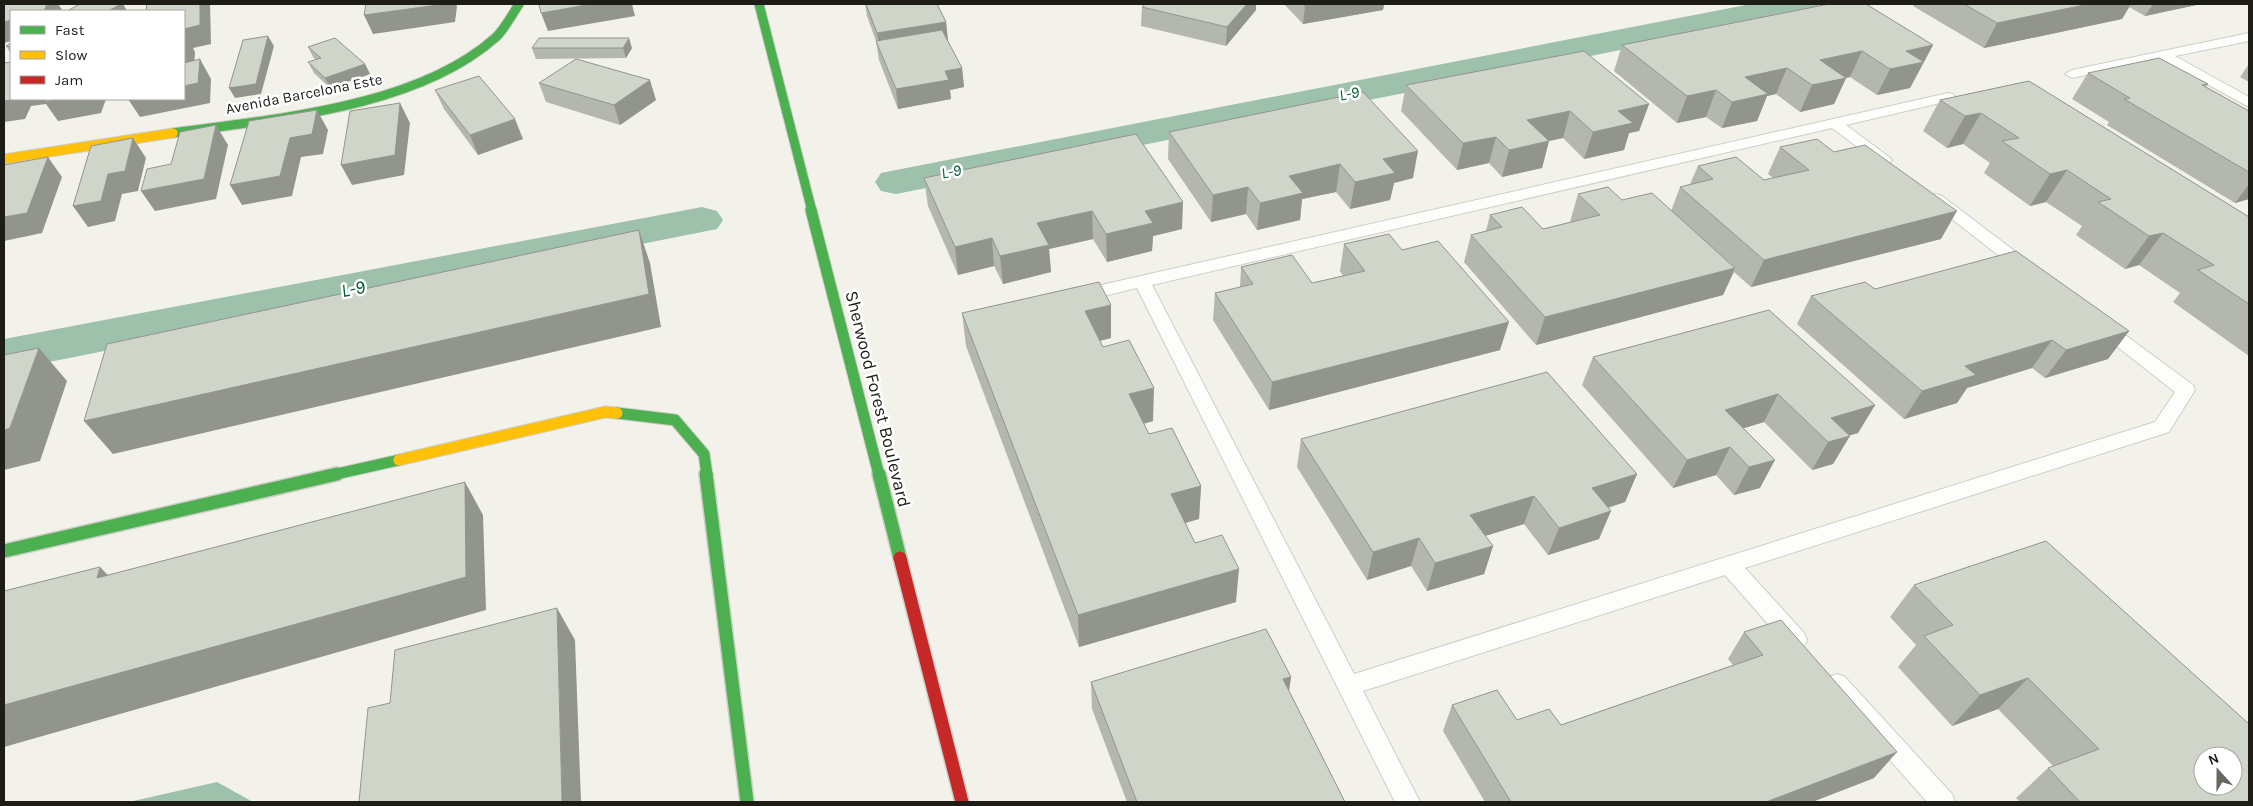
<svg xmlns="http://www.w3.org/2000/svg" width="2253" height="806" viewBox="0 0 2253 806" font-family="Karla,sans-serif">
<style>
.water{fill:#9dc1aa}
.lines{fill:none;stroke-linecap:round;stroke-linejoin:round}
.canal{fill:#9dc1aa;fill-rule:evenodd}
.lane-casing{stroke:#cecec7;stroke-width:2}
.fast-far2-casing{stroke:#cecec7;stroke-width:11}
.fast-far1-casing{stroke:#cecec7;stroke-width:13}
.fast-casing{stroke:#cecec7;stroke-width:16}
.slow-far1-casing{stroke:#cecec7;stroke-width:11}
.slow-casing{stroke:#cecec7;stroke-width:13}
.jam-casing{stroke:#cecec7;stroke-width:16}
.lane{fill:#fdfdfc;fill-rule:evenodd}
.fast-far2{stroke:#4caf50;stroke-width:9}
.fast-far1{stroke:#4caf50;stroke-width:11}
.fast{stroke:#4caf50;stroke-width:13}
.slow-far1{stroke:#ffc107;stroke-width:9}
.slow{stroke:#ffc107;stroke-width:11}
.jam{stroke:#c62828;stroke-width:13}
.wall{fill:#b3b7ad}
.shaded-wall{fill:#92958d}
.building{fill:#d0d5c9;stroke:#92958d;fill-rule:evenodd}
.labels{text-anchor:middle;stroke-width:5;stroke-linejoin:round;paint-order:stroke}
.far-street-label{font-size:15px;fill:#1d1c17;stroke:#fff}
.far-water-label{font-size:16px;font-style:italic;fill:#005f3a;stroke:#fff}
.street-label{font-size:18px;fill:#1d1c17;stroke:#fff}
.water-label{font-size:19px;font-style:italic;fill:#005f3a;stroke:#fff}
</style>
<rect width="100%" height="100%" fill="#f2f2ea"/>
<path class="water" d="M217,782L253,802H129Z"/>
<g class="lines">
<path class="canal" d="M1751,4H1819L1814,11L1802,14L896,194L881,191L875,182L881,173L896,170Z
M702,207L717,211L723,220L717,229L4,371V339Z"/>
<defs>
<path id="lane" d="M2249,33V41L2175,56L2249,97V107L2161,59L2072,78L2065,74L2072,70Z
M1948,93L1953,94L1955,97L1953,100L1846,125L1889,157L1892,160L1889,163H1879L1832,128L1152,285L1354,674L2155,422L2175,392L2097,331L2094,327L2097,323L2103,321L2109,323L2193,385L2195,390L2169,432L1745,568L1804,633L1807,640L1804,647L1796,649L1788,647L1725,575L1363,691L1420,802H1395L1137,288L1079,302L1073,300L1070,296L1073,292L1079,290Z
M1936,194L1942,196L2033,265L2035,269L2033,273H2021L1930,202L1928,199L1930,196Z
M1837,674L1845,677L1952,794L1955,802H1927L1829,691L1825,684L1829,677Z"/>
<path id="fast-far2" d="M759,4L812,211
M173,133C273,119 416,108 495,38C504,30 512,15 519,4"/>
<path id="fast-far1" d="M811,210L879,475
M617,413L675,420L704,454L707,475
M332,475L399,460"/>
<path id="fast" d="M706,474L747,802
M879,474L900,558
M4,551L337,474"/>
<path id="slow-far1" d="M4,159L173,133"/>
<path id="slow" d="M399,460L605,412L617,413"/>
<path id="jam" d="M900,558L962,802"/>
</defs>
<use href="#lane" class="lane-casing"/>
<use href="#fast-far2" class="fast-far2-casing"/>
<use href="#fast-far1" class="fast-far1-casing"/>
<use href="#fast" class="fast-casing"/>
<use href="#slow-far1" class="slow-far1-casing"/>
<use href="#slow" class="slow-casing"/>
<use href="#jam" class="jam-casing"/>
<use href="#lane" class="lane"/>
<use href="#fast-far2" class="fast-far2"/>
<use href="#fast-far1" class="fast-far1"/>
<use href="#fast" class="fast"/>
<use href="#slow-far1" class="slow-far1"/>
<use href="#slow" class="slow"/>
<use href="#jam" class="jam"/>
</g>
<path class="wall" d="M865,4H937L946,22L948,41L962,68L964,87L950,90L951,99L898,109L879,60L876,41L867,16Z
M1284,4H1384L1383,10L1303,24Z
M1914,4H2201L2145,16L2129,7L2122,19L1984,48L1913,6Z
M1142,7L1256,10L1226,46L1141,26Z
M11,43V54L6,46Z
M1622,45H1933L1910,88L1877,95L1850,77L1846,78L1834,104L1800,112L1776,94L1767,96L1757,121L1722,128L1706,117L1677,123L1614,71Z
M308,47L365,64L370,74L330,88L314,73L308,62L316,60L313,57Z
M532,48H632L626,58L536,59Z
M2249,64V82L2240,77Z
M2088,73L2208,84L2206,87L2249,111V199L2235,203L2107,125L2109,122L2072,99Z
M2029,81L2249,217V356L2173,302L2180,293L2139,265L2125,269L2076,235L2082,226L2046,202L2030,206L1984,173L1990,163L1963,144L1947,148L1923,131L1940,100Z
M539,83L656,100L620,125L546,102Z
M1406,85L1649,104L1639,131L1629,133L1624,150L1584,159L1563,138L1549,141L1542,168L1502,177L1489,163L1457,170L1401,111Z
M435,90L523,139L478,155L444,109Z
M1169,132L1413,178L1394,183L1390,200L1350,209L1336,192L1302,199L1300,220L1257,230L1246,214L1211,222L1168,159Z
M1780,147L1941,239L1751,287L1734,272L1723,295L1536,345L1464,262L1471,235L1486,231L1490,215L1543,229L1570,222L1578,194L1622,200L1671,211L1680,187L1690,184L1698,166L1764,180L1773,178L1768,174Z
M924,178L1182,229L1153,236L1152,251L1107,262L1093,239L1049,249L1051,272L1003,284L994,266L958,275L928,206Z
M1344,244L1402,250L1500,350L1269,410L1213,320L1215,293L1240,287L1241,267L1312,283L1343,276L1340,271Z
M1875,289L2129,331L2108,359L2045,378L2032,368L1967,388L1957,403L1904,419L1797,324L1811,296Z
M962,313L1111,338L1100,341L1103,347L1153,421L1144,424L1149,434L1201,486L1199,519L1185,523L1195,543L1236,602L1079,647L966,346Z
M1593,357L1875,405L1858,433L1850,435L1833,464L1812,470L1764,422L1744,428L1760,488L1734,495L1716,475L1673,488L1582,385Z
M1301,439L1637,474L1625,502L1608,508L1599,539L1548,555L1524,524L1485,536L1493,546L1484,574L1427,591L1411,566L1367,580L1297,467Z
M1914,585L2249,802H2020L2016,798L2048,768L2053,766L1998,709L1952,726L1898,667L1916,645L1890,617Z
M1744,632L1874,778L1812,802H1485L1443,731L1452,705L1517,720L1561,725L1733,665L1728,659Z
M1291,677L1289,691L1345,802H1127L1092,709L1091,682Z"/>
<path class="shaded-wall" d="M47,4H58L63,11H44Z
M121,4H123L127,11H108Z
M200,4H210L211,44L193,48L195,52L193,82L184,66V29Z
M445,4H456L457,6L455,22L373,34L364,15Z
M592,4H632L635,16L548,31L541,13Z
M1247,4H1256V10L1226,46L1227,27Z
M1315,4H1384L1383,10L1303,24L1305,6Z
M2089,4H2131L2122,19L1984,48L1997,23Z
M2153,4H2201L2145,16Z
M11,20V41L4,43V22Z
M946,22L948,41L880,52L877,33Z
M268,36L274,46L261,94L235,98L229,88Z
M629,38L632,48L626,58L623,48Z
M1933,45L1910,88L1877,95L1890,69L1906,51Z
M1862,51L1850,77L1846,78L1834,104L1800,112L1812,85L1820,60Z
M200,59L211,79L210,103L140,117L128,99H184V86Z
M365,64L370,74L330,88L325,78Z
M962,68L964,87L950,90L951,99L898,109L896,89L945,71Z
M1787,68L1776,94L1767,96L1757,121L1722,128L1732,102L1745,77Z
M650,80L656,100L620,125L614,105Z
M1716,90L1706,117L1677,123L1687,96Z
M11,99H106L101,113L58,121L46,104L31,106L25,119L4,122V101Z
M400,103L410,123L404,175L352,185L341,165Z
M1649,104L1639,131L1629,133L1624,150L1584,159L1593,132L1618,111Z
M317,110L328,130L323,154L301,157L292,196L242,205L230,185L290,138Z
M1570,111L1563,138L1520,147L1527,120Z
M1981,113L1963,144L1947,148L1965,116Z
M515,119L523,139L478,155L470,135Z
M216,125L228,145L216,199L155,211L141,191Z
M1496,137L1489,163L1457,170L1463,143Z
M133,138L146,158L138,191L122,194L115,221L88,227L73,206L108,174Z
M1549,141L1542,168L1502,177L1509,150Z
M1418,151L1413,178L1394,183L1390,200L1350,209L1355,182L1383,159Z
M48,157L62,177L42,233L4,241V217Z
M1340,164L1336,192L1302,199L1300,220L1257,230L1260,203L1289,176Z
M2067,170L2046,202L2030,206L2050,174Z
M2249,184V199L2235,203Z
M1248,187L1246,214L1211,222L1213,195Z
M1183,202L1182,229L1153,236L1152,251L1107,262L1106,234L1145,211Z
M1092,211L1093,239L1049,249L1051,272L1003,284L1000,256L1037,223Z
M1957,211L1941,239L1751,287L1764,260Z
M639,230L650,263L661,327L113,454L84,421Z
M2163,233L2139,265L2125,269L2149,236Z
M992,238L994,266L958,275L955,247Z
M1735,268L1723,295L1536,345L1545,317Z
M1111,305V338L1086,344L1085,311Z
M1509,322L1500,350L1269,410L1272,382Z
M2129,331L2108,359L2045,378L2066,350Z
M2052,340L2032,368L1967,388L1957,403L1904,419L1922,391L1965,366Z
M39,348L67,381L40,461L4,470V430Z
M1154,388L1153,421L1129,427V394Z
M1778,394L1764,422L1712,438L1725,410Z
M1875,405L1858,433L1828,442L1831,418Z
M1850,436L1833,464L1812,470L1828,442Z
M1730,447L1716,475L1673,488L1687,460Z
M1775,460L1760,488L1734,495L1749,467Z
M1637,474L1625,502L1581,516L1592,488Z
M465,482L483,515L486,610L4,747V705Z
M1201,486L1199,519L1170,527L1171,494Z
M1534,496L1524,524L1462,543L1470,515Z
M1611,511L1599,539L1548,555L1559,528Z
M1419,538L1411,566L1367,580L1373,552Z
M1493,546L1484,574L1427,591L1435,563Z
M100,567L131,599L97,578Z
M1239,569L1236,602L1079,647L1078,615Z
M557,608L575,640L581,802H562Z
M1291,677L1287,704L1283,679Z
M2028,678L1998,709L1952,726L1980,695Z
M1897,752L1874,778L1812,802H1766Z"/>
<path class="building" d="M4,4H47L44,11H11V20L4,22Z
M80,4H121L108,11H67Z
M147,4H200V25L184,29V11H146Z
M366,4H445L364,15Z
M539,4H592L541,13Z
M866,4H937L946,22L877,33Z
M1145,4H1247L1227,27L1142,7Z
M1303,4H1315L1305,6Z
M1829,4H1866L1933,45L1906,51L1924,62L1890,69L1862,51L1820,60L1846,78L1812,85L1787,68L1745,77L1768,94L1732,102L1716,90L1687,96L1622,45Z
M1964,4H2089L1997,23Z
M942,30L962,68L945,71L949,80L896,89L876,41Z
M268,36L256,84L229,88L243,40Z
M335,38L365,64L325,78L308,62L321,58L308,47Z
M539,38H629L623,48H532Z
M11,43V47L6,46Z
M1584,51L1649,104L1618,111L1633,123L1593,132L1570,111L1527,120L1549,141L1509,150L1496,137L1463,143L1406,85Z
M2159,58L2208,84L2202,85L2249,111V172L2124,99L2130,98L2088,73Z
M200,59L198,83L184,86V63Z
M576,59L650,80L614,105L539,83Z
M11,62V100L4,101V63Z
M479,76L515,119L470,135L435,90Z
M2029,81L2249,217V304L2198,270L2214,265L2163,233L2149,236L2098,202L2111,199L2067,170L2050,174L2002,141L2019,138L1981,113L1965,116L1940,100Z
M1363,92L1418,151L1383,159L1395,173L1355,182L1340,164L1289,176L1303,193L1260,203L1248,187L1213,195L1169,132Z
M46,99H61L44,102Z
M400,103L395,155L341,165L350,111Z
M317,110L312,134L290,138L280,176L230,185L249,121Z
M216,125L204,179L141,191L147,169L171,164L180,132Z
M1136,134L1183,202L1145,211L1153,223L1106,234L1092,211L1037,223L1049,245L1000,256L992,238L955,247L924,178Z
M133,138L125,171L108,174L101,201L73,206L91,146Z
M1817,139L1834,152L1865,145L1957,211L1764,260L1680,187L1713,179L1698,166L1736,157L1764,180L1809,170L1780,147Z
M48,157L27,213L4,217V165Z
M1608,187L1622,200L1652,193L1735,268L1545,317L1471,235L1502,227L1490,215L1522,207L1543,229L1600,215L1578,194Z
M639,230L649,294L84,421L107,344Z
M1389,234L1402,250L1438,241L1509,322L1272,382L1215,293L1253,284L1241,267L1292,255L1312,283L1365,271L1344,244Z
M2016,251L2129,331L2066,350L2052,340L1965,366L1976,375L1922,391L1811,296L1865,282L1875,289Z
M1099,282L1111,305L1085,311L1103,347L1129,340L1154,388L1129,394L1149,434L1172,428L1201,486L1171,494L1195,543L1222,535L1239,569L1078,615L962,313Z
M1769,310L1875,405L1831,418L1850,436L1828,442L1778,394L1725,410L1775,460L1749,467L1730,447L1687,460L1593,357Z
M39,348L10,428L4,430V355Z
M1547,372L1637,474L1592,488L1611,511L1559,528L1534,496L1470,515L1493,546L1435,563L1419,538L1373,552L1301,439Z
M465,482L466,577L4,705V591L100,567L97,578Z
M2046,541L2249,724V802H2080L2048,768L2099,749L2028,678L1980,695L1924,636L1953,625L1914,585ZM2203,756H2233V786H2203Z
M557,608L562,802H359L368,708L390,703L395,650Z
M1781,620L1897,752L1766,802H1511L1452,705L1497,690L1517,720L1549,709L1561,725L1763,655L1744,632Z
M1266,629L1291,677L1283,679L1345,802H1137L1091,682Z"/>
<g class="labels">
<g class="far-street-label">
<text transform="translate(304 94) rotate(-11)" y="5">Avenida Barcelona Este</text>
</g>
<g class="far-water-label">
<text transform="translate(1349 93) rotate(-11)" y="6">L-9</text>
<text transform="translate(951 171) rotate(-11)" y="6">L-9</text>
</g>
<g class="street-label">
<text transform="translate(878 399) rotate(76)" y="6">Sherwood Forest Boulevard</text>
</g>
<g class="water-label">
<text transform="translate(353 288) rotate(-11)" y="7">L-9</text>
</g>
</g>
<rect width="2253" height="806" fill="none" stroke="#1d1c17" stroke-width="10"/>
<rect x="10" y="10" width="175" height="90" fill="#ffffff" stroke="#a5a4a2"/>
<rect x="20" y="26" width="25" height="8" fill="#4caf50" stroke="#a5a4a2"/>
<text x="55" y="35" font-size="15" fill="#1d1c17">Fast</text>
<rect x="20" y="51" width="25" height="8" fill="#ffc107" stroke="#a5a4a2"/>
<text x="55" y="60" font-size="15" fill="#1d1c17">Slow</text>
<rect x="20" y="76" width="25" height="8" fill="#c62828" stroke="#a5a4a2"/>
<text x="55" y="85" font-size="15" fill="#1d1c17">Jam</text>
<g transform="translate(2218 771) rotate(339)"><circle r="24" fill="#ffffff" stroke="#a5a4a2"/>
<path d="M0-4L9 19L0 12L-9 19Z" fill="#686761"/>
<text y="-8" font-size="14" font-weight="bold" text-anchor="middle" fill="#1d1c17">N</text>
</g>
</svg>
